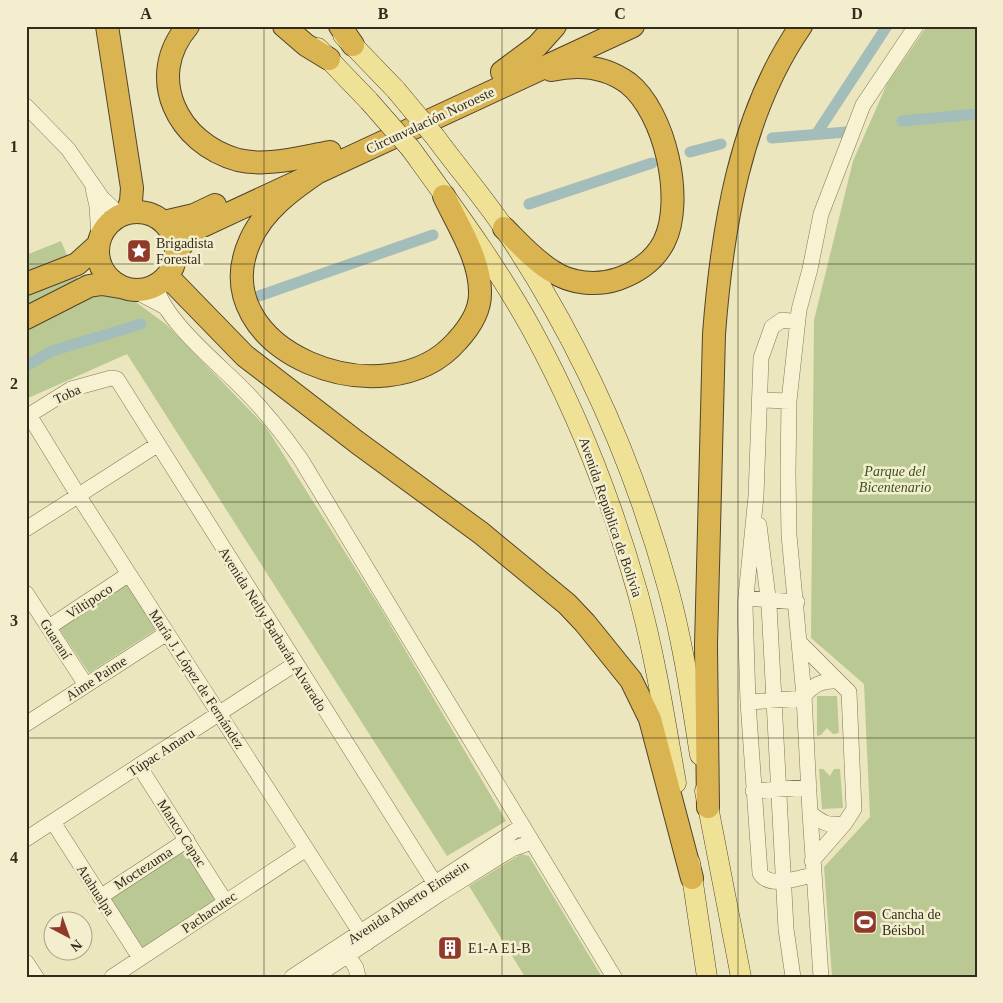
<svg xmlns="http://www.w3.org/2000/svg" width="1003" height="1003" viewBox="0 0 1003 1003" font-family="Georgia,serif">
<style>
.green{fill:#bac993}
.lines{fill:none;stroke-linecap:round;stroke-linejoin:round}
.canal{stroke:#a2bdba;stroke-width:11}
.minor-casing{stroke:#837658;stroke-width:16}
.major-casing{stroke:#51432c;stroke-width:21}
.highway-casing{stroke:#51432c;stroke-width:24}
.minor{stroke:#f7f2d1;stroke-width:15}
.major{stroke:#efe296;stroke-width:20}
.highway{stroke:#dab450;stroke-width:22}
.major-bridge-casing{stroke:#51432c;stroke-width:21;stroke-linecap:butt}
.major-bridge{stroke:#efe296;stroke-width:20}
.grid{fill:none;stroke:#332b1c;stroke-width:1;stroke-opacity:0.55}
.labels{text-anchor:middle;stroke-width:5;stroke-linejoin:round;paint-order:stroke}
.street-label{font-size:14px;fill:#332b1c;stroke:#f3efce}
.poi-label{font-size:14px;fill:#332b1c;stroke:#f3efce;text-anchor:start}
.park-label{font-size:14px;font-style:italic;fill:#3d4f23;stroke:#f3efce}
.neatline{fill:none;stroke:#332b1c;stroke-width:2}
.grid-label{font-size:16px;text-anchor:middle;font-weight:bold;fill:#332b1c}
</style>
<rect width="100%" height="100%" fill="#ece6be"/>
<path class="green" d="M927,26H977V977H832L824,867L870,817L864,684L811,638L814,320L853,161L887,84Z
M61,241L85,297L125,294L167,325L266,427L381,609L506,821L447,856L127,354L26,399V255Z
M124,579L157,629L89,673L56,624Z
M817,696H837L839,733L833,734L827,728L821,735L817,736Z
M819,769H823L830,776L834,769H840L843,808L822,809Z
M187,846L222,897L142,948L108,897Z
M521,854L529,856L602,977H525L469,886Z"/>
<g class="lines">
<path class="canal" d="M902,121L977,114
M817,133L887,26
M772,138L847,132
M690,152L721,144
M529,204L652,163
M259,296L433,235
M26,366L52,351L141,324"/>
<defs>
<path id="minor" d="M26,106L68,149L102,198L120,215
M93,188L97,206L99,238
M156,285C162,319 220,365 244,390C265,411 283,434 300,458L614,977
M133,290L165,307
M797,322L782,320L772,327L761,358L756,496L745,606L748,702L760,873C769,889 797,878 813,875
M759,400L789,401
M29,415L78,495L367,943
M26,417L71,389L111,378L117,379L441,893
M759,525L769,605L786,929L793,977
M26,529L157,445
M26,593L86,685
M746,598L797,602
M49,627L129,574
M800,643L849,692L854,809L845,823C830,827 822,823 810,813L804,696C813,685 822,680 837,681
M804,696L789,535L788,473L789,401L799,310L810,269L821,214L863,105L916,26
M748,702L804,698
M26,724L167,633
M139,766L225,901
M753,791L809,787
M810,813L821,977
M53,822L140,958
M26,839L295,664
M812,861L845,823
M100,897L187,840
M348,955L356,968L358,977
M26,962L36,977
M112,977L306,849
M292,977L522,826
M315,977L441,893L512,849L532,842"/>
<path id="major" d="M343,35L396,90
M318,48L369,101
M436,138C458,168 483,197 504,228C578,338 633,460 668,588C683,642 691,699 700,755
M411,149C453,207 496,265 531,328C577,412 612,501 638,594C655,655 665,720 676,783
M705,791L741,977
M690,863L707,977"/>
<path id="highway" d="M107,26L132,188L131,201L127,213
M188,26C144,77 178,144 238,160C267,167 301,157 330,152
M284,26L306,45L329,59
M340,26L353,45
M502,72L537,46L555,26
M321,170C294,188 263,210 250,241C201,350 386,423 457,341C469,328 480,312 480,294C481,260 458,226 444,196
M98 251a39 39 0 1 1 78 0a39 39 0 1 1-78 0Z
M164,222L194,215L215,205
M504,228C519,243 534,260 552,271C571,284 597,286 618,279C638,272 654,261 664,242C685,200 665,112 628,83C605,66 578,64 551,70
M176,253L186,239L198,228L633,26
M163,280L174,283L245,356L358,443L481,533L567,604L585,623L631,680L650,719L692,878
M26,284L77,264L98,245
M26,318L89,286L102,284L120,287
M708,807L706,645L714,334C722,229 740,114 801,26"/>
</defs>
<use href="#minor" class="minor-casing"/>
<use href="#major" class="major-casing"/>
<use href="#highway" class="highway-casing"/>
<use href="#minor" class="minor"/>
<use href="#major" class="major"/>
<use href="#highway" class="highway"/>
<defs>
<path id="major-bridge" d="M396,90L436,138
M369,101L411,149"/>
</defs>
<use href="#major-bridge" class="major-bridge-casing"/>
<use href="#major-bridge" class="major-bridge"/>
</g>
<path class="grid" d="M264,26V977M502,26V977M738,26V977M26,264H977M26,502H977M26,738H977"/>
<defs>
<symbol id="sight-square" viewBox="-11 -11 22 22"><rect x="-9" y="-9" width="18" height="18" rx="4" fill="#903a2a" stroke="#f3efce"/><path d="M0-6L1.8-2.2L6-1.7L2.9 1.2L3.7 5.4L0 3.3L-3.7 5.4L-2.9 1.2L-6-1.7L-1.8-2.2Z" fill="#fff"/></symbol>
<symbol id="stadium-square" viewBox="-11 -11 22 22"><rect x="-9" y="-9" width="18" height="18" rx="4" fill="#903a2a" stroke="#f3efce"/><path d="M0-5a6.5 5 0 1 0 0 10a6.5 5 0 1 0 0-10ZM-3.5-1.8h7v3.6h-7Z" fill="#fff"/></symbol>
<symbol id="building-square" viewBox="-11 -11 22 22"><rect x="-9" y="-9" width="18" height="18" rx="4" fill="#903a2a" stroke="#f3efce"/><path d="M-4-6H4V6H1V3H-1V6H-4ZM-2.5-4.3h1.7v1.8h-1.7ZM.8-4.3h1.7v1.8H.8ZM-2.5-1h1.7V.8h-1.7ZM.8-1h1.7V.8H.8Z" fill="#fff"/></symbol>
</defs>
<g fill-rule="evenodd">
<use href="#sight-square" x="125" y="237" width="28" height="28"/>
<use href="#stadium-square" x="851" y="908" width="28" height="28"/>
<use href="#building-square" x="436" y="934" width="28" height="28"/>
</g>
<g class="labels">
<g class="street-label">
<text transform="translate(430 120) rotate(-25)" y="5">Circunvalación Noroeste</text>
<text transform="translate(67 394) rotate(-25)" y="5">Toba</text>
<text transform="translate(611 517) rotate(71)" y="5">Avenida República de Bolivia</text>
<text transform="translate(89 601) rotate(-33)" y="5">Viltipoco</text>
<text transform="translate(273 629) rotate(58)" y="5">Avenida Nelly Barbarán Alvarado</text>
<text transform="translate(56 639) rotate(57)" y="5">Guaraní</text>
<text transform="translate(96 678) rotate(-33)" y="5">Aime Paime</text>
<text transform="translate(197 679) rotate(57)" y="5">María J. López de Fernández</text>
<text transform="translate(161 752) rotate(-33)" y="5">Túpac Amaru</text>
<text transform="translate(182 833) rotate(57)" y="5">Manco Capac</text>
<text transform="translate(143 868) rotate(-33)" y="5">Moctezuma</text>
<text transform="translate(96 890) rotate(57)" y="5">Atahualpa</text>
<text transform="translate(408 902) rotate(-33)" y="5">Avenida Alberto Einstein</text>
<text transform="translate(209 912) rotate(-34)" y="5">Pachacutec</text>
</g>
<g class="poi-label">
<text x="156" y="248">Brigadista<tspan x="156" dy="16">Forestal</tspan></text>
<text x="882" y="919">Cancha de<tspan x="882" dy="16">Béisbol</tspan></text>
<text x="468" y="953">E1-A E1-B</text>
</g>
<g class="park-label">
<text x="895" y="476">Parque del<tspan x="895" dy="16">Bicentenario</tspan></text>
</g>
</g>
<rect width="1003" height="1003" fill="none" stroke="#f3efce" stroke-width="55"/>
<g transform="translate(68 936) rotate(139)"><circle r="24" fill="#f3efce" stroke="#a6a187"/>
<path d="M0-4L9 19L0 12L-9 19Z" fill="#903a2a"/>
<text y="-8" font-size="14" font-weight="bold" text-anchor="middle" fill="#332b1c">N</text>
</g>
<rect x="28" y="28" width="948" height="948" class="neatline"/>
<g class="grid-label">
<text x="146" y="19">A</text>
<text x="383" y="19">B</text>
<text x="620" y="19">C</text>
<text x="857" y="19">D</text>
<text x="14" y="152">1</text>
<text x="14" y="389">2</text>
<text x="14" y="626">3</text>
<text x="14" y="863">4</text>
</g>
</svg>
